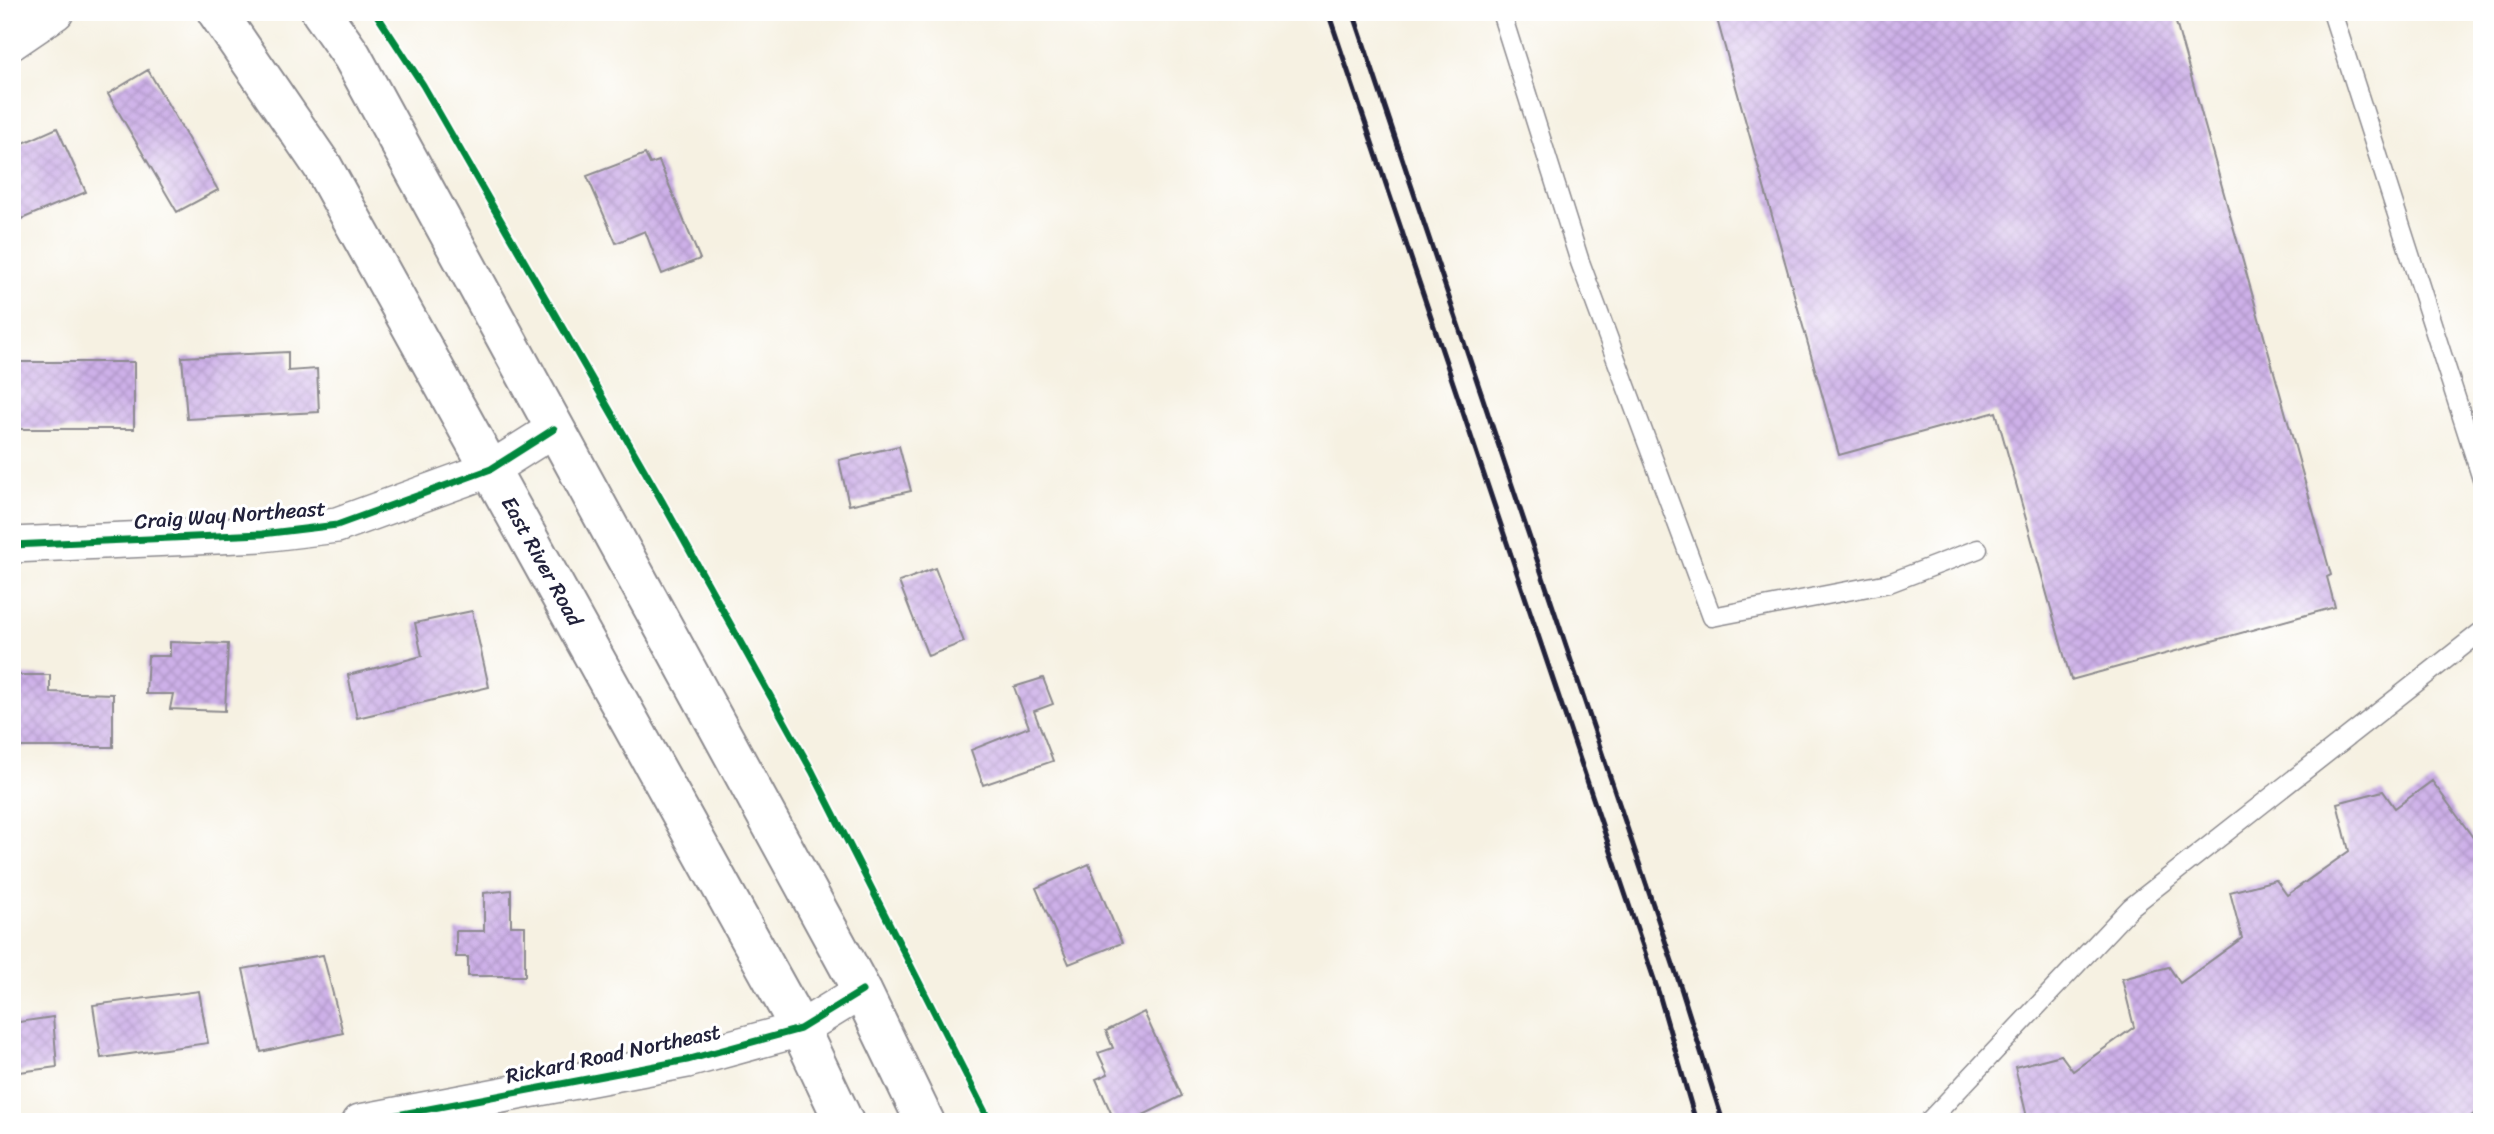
<svg xmlns="http://www.w3.org/2000/svg" width="2494" height="1134" viewBox="0 0 2494 1134" font-family="Sriracha,sans-serif">
<style>
.building{fill:url(#building-cross-hatch)}
.lines{fill:none;stroke-linecap:round;stroke-linejoin:round}
.service-casing{stroke:#8c8a8e;stroke-width:21}
.minor-casing{stroke:#8c8a8e;stroke-width:38}
.secondary-casing{stroke:#8c8a8e;stroke-width:42}
.service{stroke:#fff;stroke-width:18}
.minor{stroke:#fff;stroke-width:35}
.secondary{stroke:#fff;stroke-width:38}
.rail{stroke:#22223b;stroke-width:5}
.cycleway-casing{stroke:#fff;stroke-width:11}
.cycleway{stroke:#00873e;stroke-width:7}
.labels{text-anchor:middle;stroke-width:6;stroke-linejoin:round;paint-order:stroke}
.street-label{font-size:21px;fill:#22223b;stroke:#fff}
</style>
<defs>
<pattern id="building-cross-hatch" width="8" height="8" patternUnits="userSpaceOnUse" patternTransform="scale(1.75)"><rect width="8" height="8" fill="#cdb0e8"/><path d="M0 0l8 8M0 8l8-8" fill="none" stroke="#b097c8"/></pattern>
</defs>
<rect width="100%" height="100%" fill="#fff"/>
<filter id="ink" filterUnits="userSpaceOnUse"><feTurbulence type="fractalNoise" baseFrequency=".0143" numOctaves="2"/><feDisplacementMap in="SourceGraphic" scale="14" xChannelSelector="R" yChannelSelector="G"/><feConvolveMatrix kernelMatrix="1 2 1 2 8 2 1 2 1" color-interpolation-filters="sRGB"/></filter>
<filter id="wash" filterUnits="userSpaceOnUse"><feTurbulence type="fractalNoise" baseFrequency=".00686" numOctaves="4" result="noise"/><feDisplacementMap in="SourceGraphic" scale="28" xChannelSelector="R" yChannelSelector="G"/><feGaussianBlur stdDeviation="1.57" result="paint"/><feColorMatrix in="noise" values="0 0 0 0 0 0 0 0 0 0 0 0 0 0 0 0 0 1.4 0 .05"/><feComposite in="paint" operator="in"/></filter>
<g filter="url(#wash)">
<rect width="100%" height="100%" fill="#f6f1e2"/>
<g id="blocks">
<path class="building" d="M1715,12H2173L2331,575L2327,577L2335,607L2071,680L1996,412L1839,455Z
M148,70L218,190L177,212L108,94Z
M57,128L86,192L12,223V170L17,168L12,148Z
M645,154L650,164L659,161L700,259L662,274L645,231L616,243L587,176Z
M288,352V371L317,369L319,412L187,419L182,357Z
M12,362H134V429H12Z
M899,446L911,491L849,505L839,460Z
M935,568L964,642L928,656L899,582Z
M472,611L489,687L357,718L348,675L422,656L415,623Z
M170,642L228,644L225,711L170,709L173,694H146L148,656H170Z
M12,675H50V692L113,694V747H17L19,727H12Z
M1043,678L1053,704L1034,711L1053,761L983,785L971,750L1029,727L1014,687Z
M2432,781L2482,850V1108L2463,1122H2019V1118L2026,1113L2015,1067L2061,1055L2073,1071L2134,1027L2122,979L2169,967L2180,983L2242,938L2230,892L2276,880L2287,895L2349,851L2337,803L2383,791L2395,808Z
M1089,864L1122,943L1069,964L1036,888Z
M511,890V926H525V976H468V957H456V931H484V893Z
M323,955L343,1033L261,1052L243,969Z
M199,991L208,1043L101,1058L93,1005Z
M1144,1012L1182,1096L1129,1122H1115L1096,1079L1108,1074L1098,1053L1113,1048L1106,1031Z
M53,1017L57,1067L12,1073V1023Z"/>
</g>
</g>
<g filter="url(#ink)">
<use href="#blocks" fill-opacity="0" stroke="#8c8a8e" stroke-width="2"/>
<g class="lines">
<defs>
<path id="service" d="M1501,12L1580,262L1712,617L1889,583L1978,549
M2332,12L2482,479
M1928,1122L2131,907L2482,631"/>
<path id="minor" d="M12,42L56,12
M12,545L262,534L337,525L491,469L554,429
M360,1122L687,1060L800,1029L862,991"/>
<path id="secondary" d="M217,12L323,167L800,1029L844,1122
M321,12L352,56L862,991L925,1122"/>
</defs>
<use href="#service" class="service-casing"/>
<use href="#minor" class="minor-casing"/>
<use href="#secondary" class="secondary-casing"/>
<use href="#service" class="service"/>
<use href="#minor" class="minor"/>
<use href="#secondary" class="secondary"/>
<path class="rail" d="M1328,12L1659,994L1696,1122
M1353,12L1681,988L1723,1122"/>
<defs>
<path id="cycleway" d="M375,12L423,85L662,501L812,771L990,1122
M12,545L262,534L337,525L491,469L554,429
M360,1122L687,1060L800,1029L862,991"/>
</defs>
<use href="#cycleway" class="cycleway-casing"/>
<use href="#cycleway" class="cycleway"/>
</g>
</g>
<g class="labels">
<g class="street-label">
<text transform="translate(230 515) rotate(-4)" y="7">Craig Way Northeast</text>
<text transform="translate(542 561) rotate(61)" y="7">East River Road</text>
<text transform="translate(613 1054) rotate(-12)" y="7">Rickard Road Northeast</text>
</g>
</g>
<rect width="2494" height="1134" fill="none" stroke="#fff" stroke-width="42"/>
</svg>
